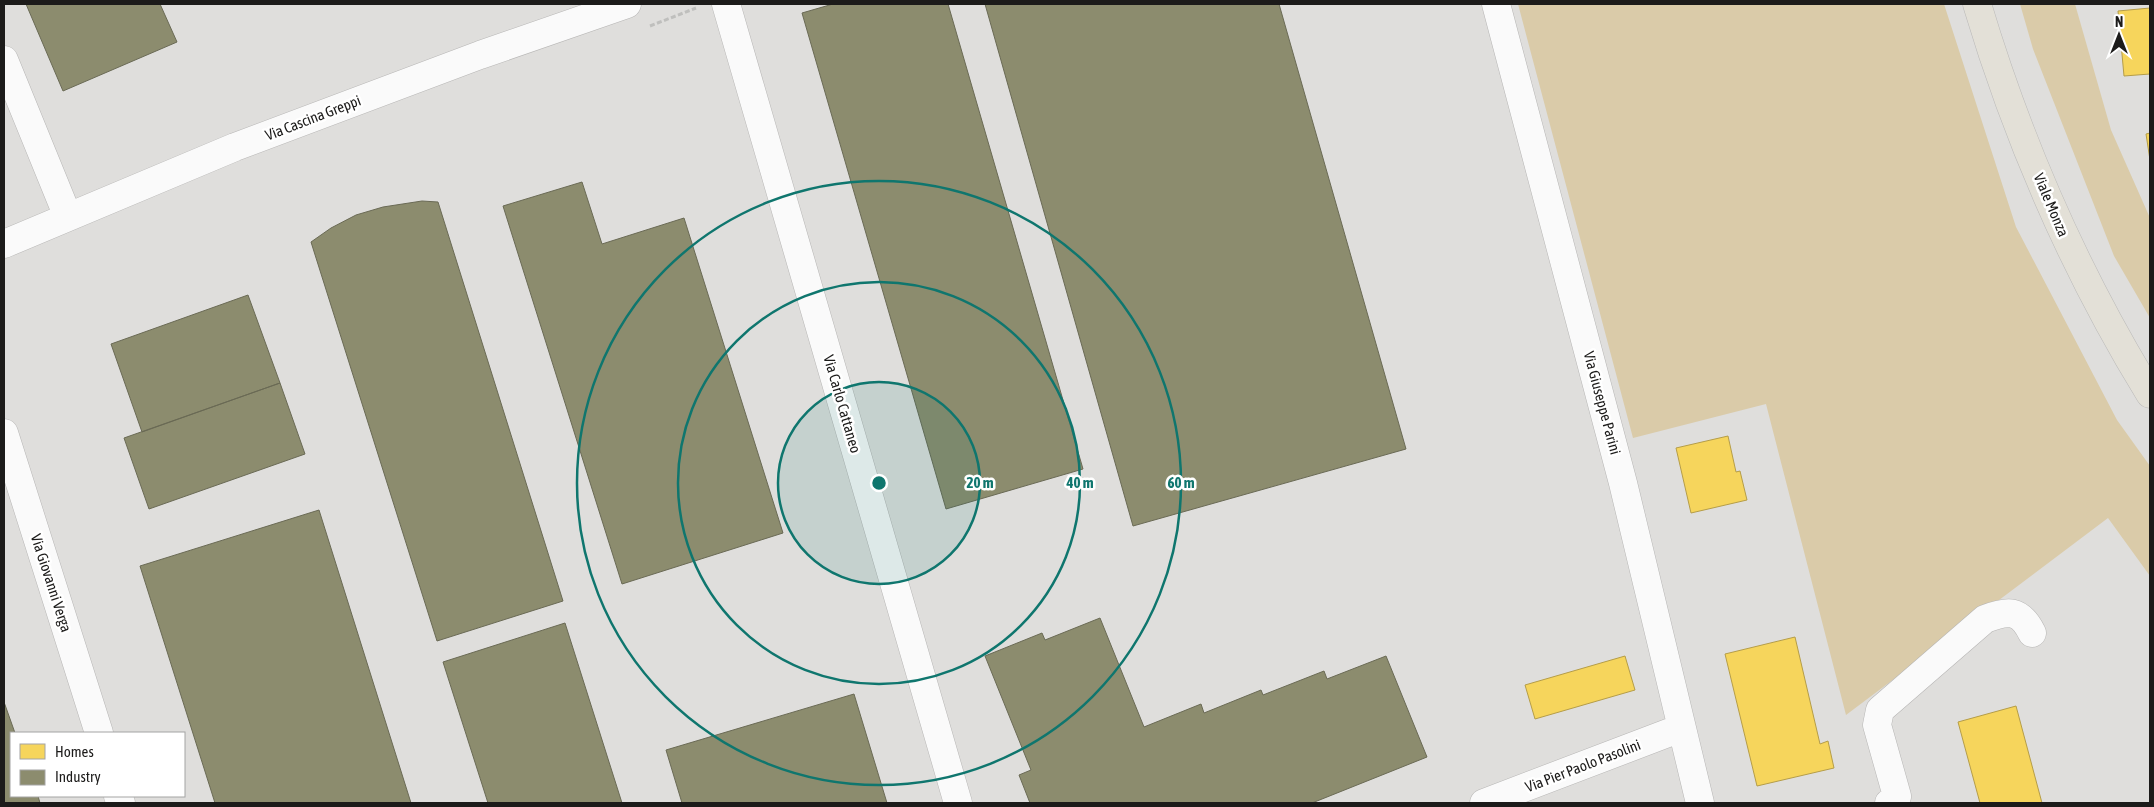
<svg xmlns="http://www.w3.org/2000/svg" width="2154" height="807" viewBox="0 0 2154 807" font-family="'Asap Condensed',sans-serif">
<style>
.green{fill:#dacba9}
.homes{fill:#f6d55c;stroke:#b59d48}
.industry{fill:#8c8c6e;stroke:#6a6a55}
.lines{fill:none;stroke-linecap:round;stroke-linejoin:round}
.minor-casing{stroke:#b7b6b5;stroke-width:29}
.major-casing{stroke:#bab9b8;stroke-width:29}
.path{stroke:#bfbfbd;stroke-width:3;stroke-dasharray:5 2.5;stroke-linecap:butt}
.minor{stroke:#fafafa;stroke-width:28}
.major{stroke:#e3e0d7;stroke-width:28}
.ring{fill:none;stroke:#0f766e;stroke-width:2.5}
.labels{text-anchor:middle;stroke-width:5;stroke-linejoin:round;paint-order:stroke}
.street-label{font-size:15px;fill:#1c1b1a;stroke:#fff}
.centre{fill:#0f766e;stroke:#fff;stroke-width:2.5}
.ring-label{font-size:15px;text-anchor:middle;font-weight:bold;fill:#0f766e;stroke:#fff;stroke-width:5;stroke-linejoin:round;paint-order:stroke}
</style>
<rect width="100%" height="100%" fill="#dfdedc"/>
<path class="green" d="M1518,4H1944L2016,227L2117,420L2150,466V576L2108,518L1846,715L1766,404L1633,438Z
M2020,4H2075L2111,130L2150,218V318L2114,256L2033,49Z"/>
<path class="homes" d="M2150,8V74L2124,76L2118,11Z
M2150,133V160L2146,134Z
M1728,436L1736,472L1740,471L1747,500L1691,513L1676,448Z
M1795,637L1820,744L1828,741L1834,768L1757,786L1725,654Z
M1625,656L1635,690L1535,719L1525,685Z
M2016,706L2042,803H1980L1958,722Z"/>
<path class="industry" d="M26,4H160L177,42L63,91Z
M833,4H948L1083,469L946,509L802,13Z
M985,4H1279L1406,449L1133,526Z
M582,182L602,244L684,218L783,533L622,584L503,206Z
M422,201L438,202L563,601L437,641L311,242L331,228L356,215L383,207Z
M248,295L280,383L142,432L111,344Z
M280,383L305,454L149,509L124,438Z
M319,510L411,803H215L140,566Z
M1100,618L1144,727L1201,704L1204,713L1261,690L1263,695L1324,671L1327,679L1386,656L1427,757L1312,803H1030L1019,775L1031,770L985,656L1042,633L1045,640Z
M565,623L622,803H488L443,662Z
M854,694L887,803H682L666,750Z
M4,702L15,733H11V796H38L40,803H4Z"/>
<g class="lines">
<defs>
<path id="minor" d="M726,4L958,803
M1496,4L1623,483L1700,803
M4,60L68,217
M4,244L235,147L480,55L627,4
M4,433L99,733
M118,796L121,803
M1484,803L1681,728
M1889,803L1897,796L1877,725L1880,710L1985,619C2008,610 2020,609 2032,633"/>
<path id="major" d="M1977,4C2018,141 2075,272 2150,394"/>
</defs>
<use href="#minor" class="minor-casing"/>
<use href="#major" class="major-casing"/>
<path class="path" d="M650,26L696,8"/>
<use href="#minor" class="minor"/>
<use href="#major" class="major"/>
</g>
<circle cx="879" cy="483" r="101" fill="#0f766e" fill-opacity=".12"/>
<g class="ring">
<circle cx="879" cy="483" r="101"/>
<circle cx="879" cy="483" r="201"/>
<circle cx="879" cy="483" r="302"/>
</g>
<g class="labels">
<g class="street-label">
<text transform="translate(313 118) rotate(-21)" y="5">Via Cascina Greppi</text>
<text transform="translate(2051 205) rotate(67)" y="5">Viale Monza</text>
<text transform="translate(1602 403) rotate(75)" y="5">Via Giuseppe Parini</text>
<text transform="translate(842 404) rotate(74)" y="5">Via Carlo Cattaneo</text>
<text transform="translate(51 583) rotate(72)" y="5">Via Giovanni Verga</text>
<text transform="translate(1583 766) rotate(-21)" y="5">Via Pier Paolo Pasolini</text>
</g>
</g>
<circle cx="879" cy="483" r="8" class="centre"/>
<g class="ring-label">
<text x="980" y="488">20 m</text>
<text x="1080" y="488">40 m</text>
<text x="1181" y="488">60 m</text>
</g>
<rect width="2154" height="807" fill="none" stroke="#1c1b1a" stroke-width="10"/>
<rect x="10" y="732" width="175" height="65" fill="#ffffff" stroke="#a4a4a3"/>
<rect x="20" y="744" width="25" height="15" fill="#f6d55c" stroke="#a4a4a3"/>
<text x="55" y="757" font-size="15" fill="#1c1b1a">Homes</text>
<rect x="20" y="770" width="25" height="15" fill="#8c8c6e" stroke="#a4a4a3"/>
<text x="55" y="782" font-size="15" fill="#1c1b1a">Industry</text>
<g transform="translate(2119 35)" stroke="#ffffff" stroke-width="4" paint-order="stroke">
<path d="M0-4L9 19L0 12L-9 19Z" fill="#1c1b1a"/>
<text y="-8" font-size="14" font-weight="bold" text-anchor="middle" fill="#1c1b1a">N</text>
</g>
</svg>
